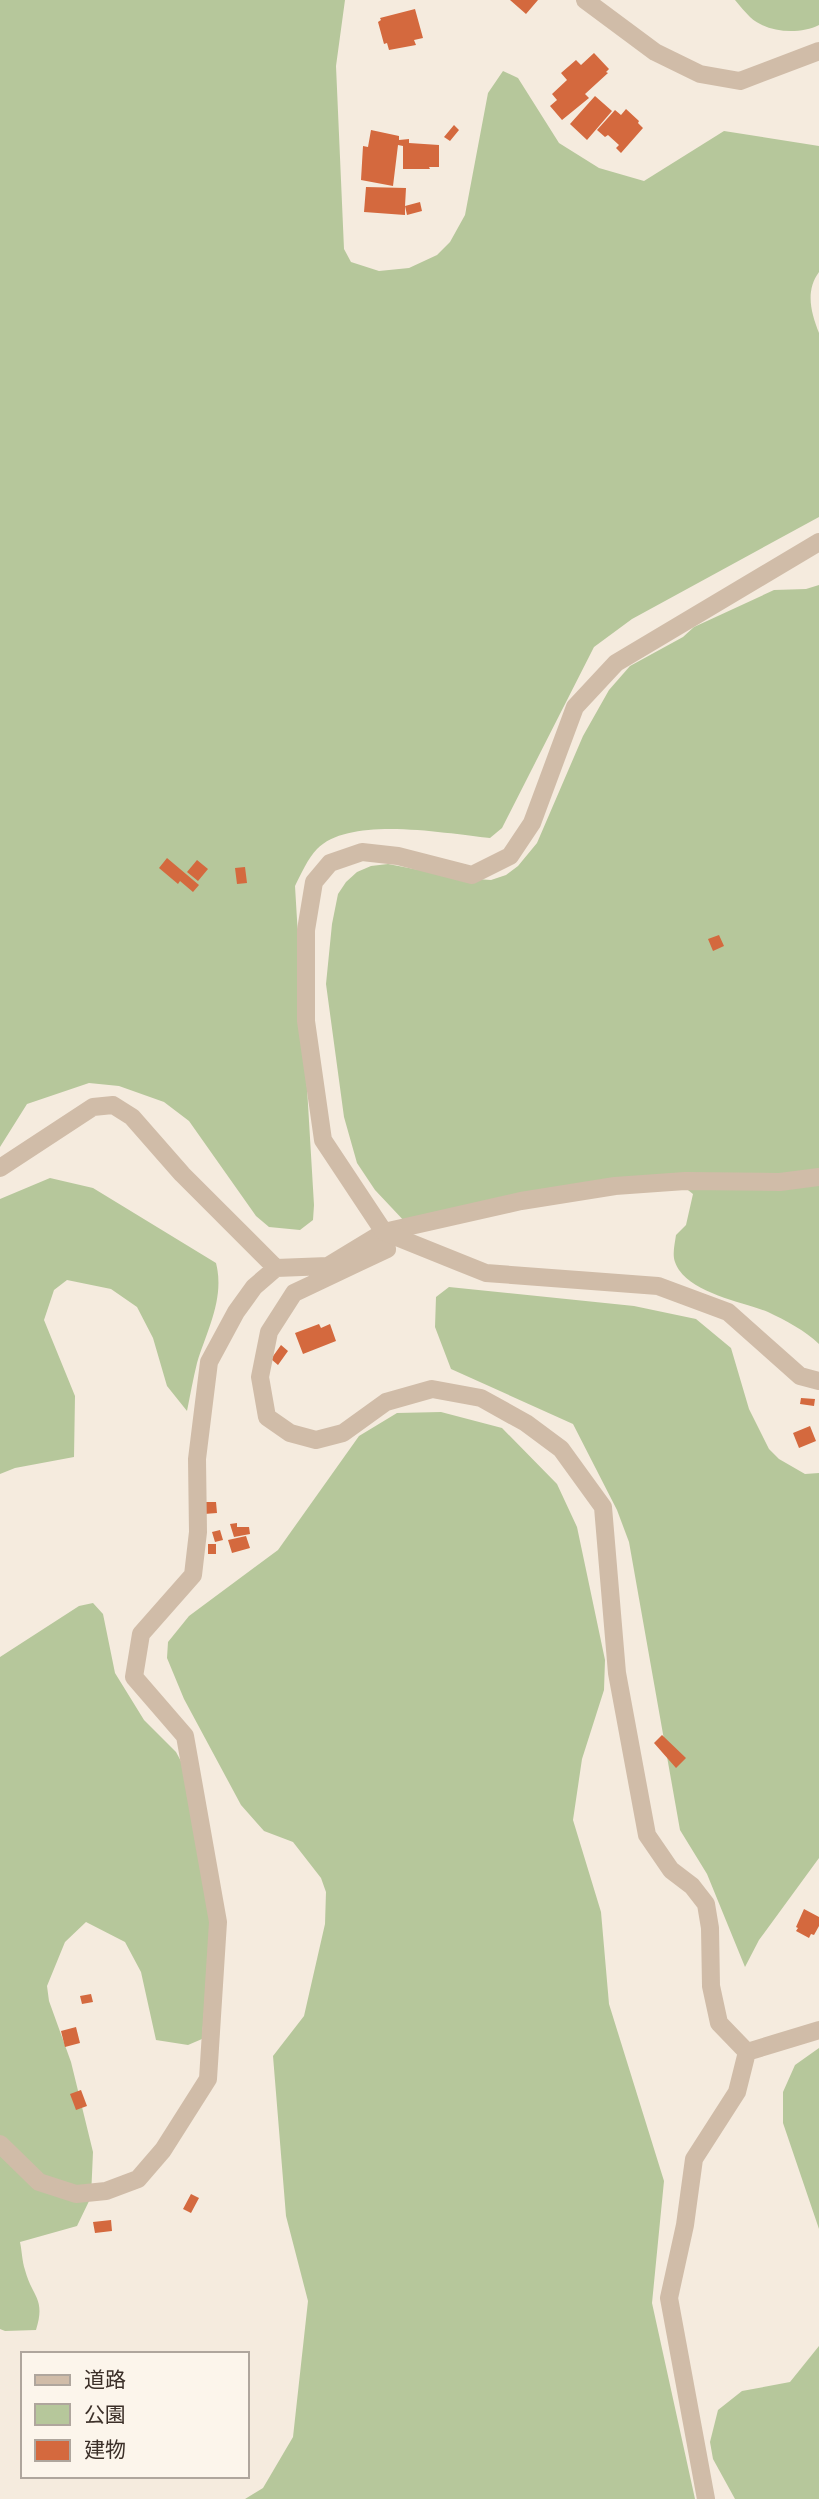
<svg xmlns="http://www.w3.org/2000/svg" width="819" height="2499" viewBox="0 0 819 2499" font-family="Figtree,'Noto Sans JP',sans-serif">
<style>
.green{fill:#b6c79b}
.building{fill:#d4693e}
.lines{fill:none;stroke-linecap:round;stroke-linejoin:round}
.minor{stroke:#d0bca8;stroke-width:18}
.tertiary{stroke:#d0bca8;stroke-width:18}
</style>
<rect width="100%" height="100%" fill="#f5ebde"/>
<path class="green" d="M0,0H345L336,66L344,249L351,262L379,271L409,268L437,255L450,242L465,215L488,93L503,71L518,78L559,143L599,168L644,181L724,131L819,146V272C805,291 811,313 819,333V517L632,619L594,647L502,828L490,838C446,834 351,815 317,849C308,858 301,874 295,886L314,1205L313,1220L300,1230L269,1227L256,1216L189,1121L164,1102L119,1086L89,1083L27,1104L0,1147Z
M735,0H819V25C799,35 767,33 750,17C745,12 740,6 735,0Z
M819,585V1344C806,1331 785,1320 768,1312C741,1301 686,1293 675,1262C672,1254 675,1243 676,1235L686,1225L693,1194L679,1183L407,1224L375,1190L357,1163L344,1117L326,984L332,924L338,894L346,882L357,872L371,866L388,864L461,878L491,880L506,875L518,866L537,843L583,736L609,690L630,666L683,637L694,627L774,590L806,589Z
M50,1178L93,1188L216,1263C225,1298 207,1330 197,1363C193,1379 190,1396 187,1411L167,1386L153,1338L137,1307L111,1289L67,1280L54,1290L44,1320L75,1396L74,1457L15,1468L0,1474V1199Z
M449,1287L634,1306L696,1319L731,1348L749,1409L769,1449L779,1459L805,1474L819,1473V1858L759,1940L745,1967L707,1874L680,1830L629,1542L617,1510L573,1424L451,1369L435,1327L436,1297Z
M441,1412L502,1428L557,1484L577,1527L605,1660L604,1690L582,1759L573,1820L601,1912L609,2004L664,2181L652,2303L695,2499H245L263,2488L293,2437L308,2301L286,2216L273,2056L304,2016L325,1924L326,1892L321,1878L293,1842L264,1831L241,1805L184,1699L167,1658L168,1642L189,1616L278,1550L359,1436L397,1413Z
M93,1603L103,1614L115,1673L144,1720L176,1752L191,1780L212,1904L202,2039L188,2045L156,2040L141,1972L125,1942L86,1922L65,1942L47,1986L49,2001L71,2062L93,2152L91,2197L77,2226L20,2242C22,2251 22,2261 25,2270C32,2297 46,2298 36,2330L5,2331L0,2329V1657L79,1606Z
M819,2048V2229L783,2123V2092L795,2065Z
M819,2346V2499H735L713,2459L710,2442L718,2410L742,2391L790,2382Z"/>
<path class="building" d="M510,0H538L526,14Z
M415,9L423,38L414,40L416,45L389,50L387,43L384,44L378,22L381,20L380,18Z
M594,53L609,69L606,72L608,73L585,94L589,98L562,120L550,106L557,100L552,94L567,80L561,73L576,60L581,65Z
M595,96L612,111L587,140L570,124Z
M626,109L639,121L638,123L643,128L621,153L616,148L619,145L608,135L605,137L597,130L615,110L621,115Z
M454,125L459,130L450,141L444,137Z
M371,130L399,136V140L409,139V143L439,145V167H429L430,169H403V146L398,145L393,186L361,180L363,146L368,147Z
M366,187L406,188L405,206L420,202L422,211L407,215L405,206V215L364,212Z
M167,858L199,885L193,892L180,881L178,884L159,868Z
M197,860L208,869L198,881L187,872Z
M245,867L247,883L237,884L235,868Z
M719,935L724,946L713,951L708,939Z
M319,1324L321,1328L330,1324L336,1341L303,1354L295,1333Z
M281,1345L288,1351L278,1365L271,1359Z
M801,1398L815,1399L814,1406L800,1404Z
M810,1426L816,1441L799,1448L793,1433Z
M204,1502H216L217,1513L204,1514Z
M237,1523V1527H249L250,1534L234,1537L230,1524Z
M220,1530L223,1540L215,1542L212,1532Z
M246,1536L250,1548L232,1553L228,1540Z
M208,1544H216V1554H208Z
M662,1735L686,1758L676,1768L654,1743Z
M804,1909L819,1917V1926L814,1935L811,1934L809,1938L796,1931L798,1928L796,1927Z
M91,1994L93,2002L82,2004L80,1996Z
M76,2027L80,2043L65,2047L61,2031Z
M81,2090L87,2106L76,2110L70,2094Z
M191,2194L199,2198L191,2213L183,2209Z
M111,2220L112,2231L95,2233L93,2222Z"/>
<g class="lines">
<path class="minor" d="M0,1168L93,1107L113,1105L132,1117L182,1174L276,1268
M384,1232L387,1249L294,1293L269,1332L260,1377L267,1417L290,1433L316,1440L343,1433L386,1402L432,1389L481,1398L526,1423L561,1449L603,1507L617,1673L647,1835L671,1870L692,1886L706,1904L710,1928L711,1986L719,2023L747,2052
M747,2052L819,2030
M0,2144L39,2182L76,2194L106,2191L138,2179L163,2150L208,2079L218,1922L185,1736L134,1677L141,1634L193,1575L198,1532L197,1459L209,1362L236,1312L254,1287L276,1268L328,1266L384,1232L521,1201L615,1186L685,1181L780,1182L819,1177
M706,2499L669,2298L685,2225L694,2159L737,2092L747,2052"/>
<path class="tertiary" d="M585,0L655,52L700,74L740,81L819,51
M819,542L616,663L575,707L532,823L510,856L472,875L398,856L362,852L330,863L314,882L306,930V1021L323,1140L384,1232L486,1273L658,1286L728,1312L800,1376L819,1381"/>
</g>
<rect x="21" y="2352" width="228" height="126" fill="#fcf5eb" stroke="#afa69d" stroke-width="2"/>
<rect x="35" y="2375" width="35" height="10" fill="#d0bca8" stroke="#afa69d" stroke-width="2"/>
<text x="84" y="2387" font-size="21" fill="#3c3029">道路</text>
<rect x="35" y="2404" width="35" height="21" fill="#b6c79b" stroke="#afa69d" stroke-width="2"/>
<text x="84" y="2422" font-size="21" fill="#3c3029">公園</text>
<rect x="35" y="2440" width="35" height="21" fill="#d4693e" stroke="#afa69d" stroke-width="2"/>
<text x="84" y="2457" font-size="21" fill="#3c3029">建物</text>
</svg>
